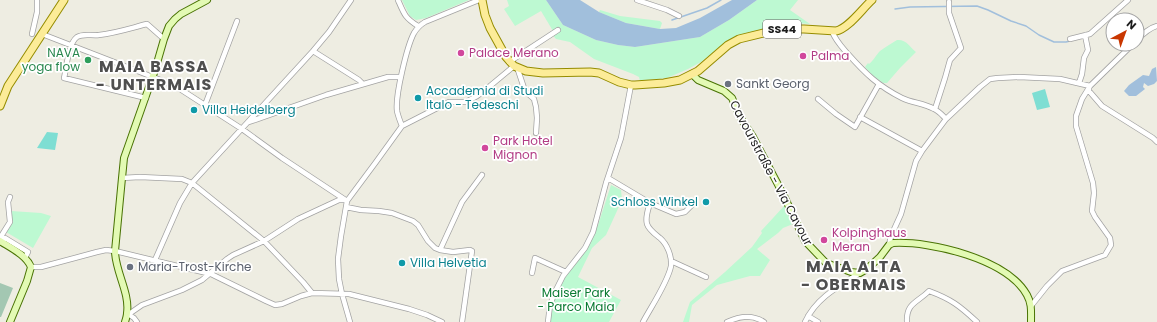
<svg xmlns="http://www.w3.org/2000/svg" width="1157" height="322" viewBox="0 0 1157 322" font-family="Poppins,sans-serif">
<style>
.cemetery{fill:#a3c7b2}
.park{fill:#bdf9d2}
.pitch{fill:#7eded3}
.water{fill:#a1bfdc}
.lines{fill:none;stroke-linecap:round;stroke-linejoin:round}
.stream{stroke:#a1bfdc;stroke-width:1.5}
.street-casing{stroke:#a3a3a3;stroke-width:6}
.secondary-casing{stroke:#497304;stroke-width:8}
.primary-casing{stroke:#958c00;stroke-width:9}
.street{stroke:#fff;stroke-width:4.5}
.secondary{stroke:#e3fab4;stroke-width:6}
.primary{stroke:#fcec98;stroke-width:7}
.hotel-dot{fill:#d1479c;stroke:#fff;stroke-width:1.5}
.leisure-dot{fill:#2e9e5b;stroke:#fff;stroke-width:1.5}
.worship-dot{fill:#6b7280;stroke:#fff;stroke-width:1.5}
.culture-dot{fill:#0f9aa8;stroke:#fff;stroke-width:1.5}
.labels{text-anchor:middle;stroke-width:3.5;stroke-linejoin:round;paint-order:stroke}
.shield{fill:#fff;stroke:#606060;stroke-width:1}
.shield-label{font-size:11px;font-weight:bold;fill:#1c1c1c}
.leisure-label{font-size:12px;fill:#27864d;stroke:#fff;text-anchor:end}
.hotel-label{font-size:12px;fill:#b23c85;stroke:#fff;text-anchor:start}
.worship-label{font-size:12px;fill:#5b616d;stroke:#fff;text-anchor:start}
.culture-label{font-size:12px;fill:#0d838f;stroke:#fff;text-anchor:start}
.street-label{font-size:12px;fill:#1c1c1c;stroke:#fff}
.park-label{font-size:12px;fill:#0a7a32;stroke:#fff}
.district-label{font-size:16px;font-weight:bold;letter-spacing:1px;fill:#4f4f4f;stroke:#fff}
</style>
<rect width="100%" height="100%" fill="#eeede2"/>
<path class="cemetery" d="M0,281V283L13,288L1,317H0Z"/>
<path class="park" d="M402,0H469L426,18L416,20L410,16Z
M507,0H546L563,25L596,40L618,45L635,47L700,37L729,20L757,0H798L790,10L810,24L785,22L745,34L729,40L701,62L688,69L667,78L640,81L639,77L633,74L594,59L570,42L556,39L551,33L553,31L541,11L515,26L504,9L509,6Z
M600,10L620,16L660,21L662,23L660,29L626,23L599,12Z
M897,40C906,39 910,47 916,52L900,68L887,83H883L872,75L865,67L868,63L869,64C874,60 876,55 880,51C885,47 891,44 897,40Z
M611,185L621,190L622,200L606,235L592,248L578,277L621,300L609,322H549L551,306L564,276L592,238L598,225Z
M785,205L793,224L783,228L778,233L757,249L770,260L760,276H750L717,285L692,305L689,322H683L690,302L725,272L752,247L762,233L761,231Z
M11,211L41,213L51,216L33,248L6,232Z"/>
<path class="pitch" d="M1045,89L1050,107L1037,110L1032,93Z
M47,132L58,133L55,150L37,148Z"/>
<path class="water" d="M546,0H580L599,12L626,23L660,29L676,28L700,18L732,0H757L729,20L700,37L635,47L618,45L596,40L563,25Z
M1156,67L1157,81L1154,84L1148,86L1144,83L1143,87L1145,89L1136,96H1129L1124,91L1129,85L1143,75L1149,76L1152,69Z"/>
<g class="lines">
<path class="stream" d="M895,9L910,7L977,6L988,10L1011,21L1026,26L1039,35L1054,42H1066L1070,41
M672,20L707,8L721,0"/>
<defs>
<path id="street" d="M398,0C404,14 405,18 418,26
M637,0L667,10L679,16
M832,31C835,40 841,46 848,54C865,73 878,86 902,98C912,103 924,103 934,109C939,111 942,115 946,119
M32,34L37,12V0
M42,34L158,79L180,89L242,129L282,158L347,201
M1070,39L1090,34L1128,0
M1137,40C1143,34 1149,28 1157,26
M313,51L359,80L363,84
M509,62L558,30
M518,68V70L525,91L534,99L536,107L537,118L536,133
M1079,83L1082,74L1084,58L1088,50L1085,35
M1089,86V91L1102,106L1153,138L1157,142
M146,98L64,78C67,66 68,44 77,37C83,33 92,36 99,35C116,33 131,28 147,24L164,39
M818,99L836,114L855,127L879,84
M205,105L237,21
M935,109L945,78L950,60L961,48L949,13V2
M860,117L922,151
M249,122L326,95L388,77H401
M402,126C400,121 398,116 397,111C395,96 407,46 414,33C417,28 420,25 425,22L479,0
M122,178L140,177L182,179L192,183L264,241L303,282L312,293
M608,178L650,203L676,214L685,212L694,203
M346,207L361,210L379,211L392,213L413,221L418,225L428,241L435,248L440,250L462,202L482,175
M0,238L10,222L8,202L10,197
M1,242L5,238L28,252L25,258
M889,245L891,236L901,214L916,161L922,151L946,119L980,87L990,79L998,78L1019,77L1060,79L1090,86
M440,250L453,252L470,250L472,251L462,322
M155,260L180,203L192,183L313,51L329,32L351,0
M671,261L706,277
M31,267H41L97,252L106,250L115,251L211,274L266,301L275,305L282,304L301,296L312,293L349,294L409,309L427,315L442,322
M532,273L535,258L566,272
M1031,306L1047,286L1062,271L1105,255L1111,245L1110,238L1095,217L1092,211L1094,193L1093,183L1076,126V116L1082,99L1090,86L1133,44
M128,314L134,318L137,322
M129,314L142,305L182,290L202,280L227,259L233,255L264,241L298,219L339,200H345
M808,316L818,322
M350,322L342,294L339,279L338,259L341,236L347,201L376,162L402,126L449,102H466L477,96L490,86L514,66
M548,322L550,305L555,292L563,276L585,248L593,232L606,183L621,138L631,85
M643,322C651,307 668,282 671,266C672,256 667,244 660,238C655,234 649,230 647,224C645,217 648,210 650,203
M727,322C740,316 752,314 764,322
M805,322C816,298 839,286 860,273
M907,322C906,303 917,303 929,291C951,299 960,306 977,322"/>
<path id="secondary" d="M692,74L698,80L724,91L732,98L740,117L753,137L784,196L805,241L826,263L851,272L860,273L867,269L880,257L889,245L893,243C931,241 1007,259 1027,295C1032,304 1031,312 1031,322
M0,241C11,248 26,255 31,267L27,281L10,322
M125,322C126,319 127,316 127,313C130,293 115,271 115,251L122,178L124,158L155,70L164,39L169,26L175,19L181,14L207,0"/>
<path id="primary" d="M482,0L485,15L490,28L506,57L514,66L526,71L543,73L590,72L599,73L619,82L631,85H635L664,83L680,80L698,71L728,45L739,39L780,29H804L836,31C848,29 862,9 872,0
M0,106L8,86L64,0"/>
</defs>
<use href="#street" class="street-casing"/>
<use href="#secondary" class="secondary-casing"/>
<use href="#primary" class="primary-casing"/>
<use href="#street" class="street"/>
<use href="#secondary" class="secondary"/>
<use href="#primary" class="primary"/>
</g>
<g class="hotel-dot">
<circle cx="461" cy="53" r="4"/>
<circle cx="803" cy="56" r="4"/>
<circle cx="485" cy="148" r="4"/>
<circle cx="824" cy="240" r="4"/>
</g>
<circle class="leisure-dot" cx="88" cy="60" r="4"/>
<g class="worship-dot">
<circle cx="728" cy="84" r="4"/>
<circle cx="130" cy="267" r="4"/>
</g>
<g class="culture-dot">
<circle cx="418" cy="98" r="4"/>
<circle cx="194" cy="110" r="4"/>
<circle cx="706" cy="202" r="4"/>
<circle cx="402" cy="263" r="4"/>
</g>
<g class="labels">
<rect class="shield" x="763" y="20" width="38" height="18" rx="3"/>
<g class="shield-label">
<text x="782" y="33">SS44</text>
</g>
<g class="leisure-label">
<text x="80" y="57">NAVA<tspan x="80" dy="14">yoga flow</tspan></text>
</g>
<g class="hotel-label">
<text x="469" y="57">Palace Merano</text>
<text x="811" y="60">Palma</text>
<text x="493" y="145">Park Hotel<tspan x="493" dy="14">Mignon</tspan></text>
<text x="832" y="237">Kolpinghaus<tspan x="832" dy="14">Meran</tspan></text>
</g>
<g class="worship-label">
<text x="736" y="88">Sankt Georg</text>
<text x="138" y="271">Maria-Trost-Kirche</text>
</g>
<g class="culture-label">
<text x="426" y="95">Accademia di Studi<tspan x="426" dy="14">Italo - Tedeschi</tspan></text>
<text x="202" y="114">Villa Heidelberg</text>
<text x="698" y="206" text-anchor="end">Schloss Winkel</text>
<text x="410" y="267">Villa Helvetia</text>
</g>
<g class="street-label">
<text transform="translate(771 173) rotate(62)" y="4">Cavourstraße - Via Cavour</text>
</g>
<g class="park-label">
<text x="576" y="297">Maiser Park<tspan x="576" dy="14">- Parco Maia</tspan></text>
</g>
<g class="district-label">
<text x="154" y="72">MAIA BASSA<tspan x="154" dy="18">- UNTERMAIS</tspan></text>
<text x="854" y="272">MAIA ALTA<tspan x="854" dy="18">- OBERMAIS</tspan></text>
</g>
</g>
<g transform="translate(1125 32) rotate(41)"><circle r="19" fill="#ffffff" stroke="#a4a4a4"/>
<path d="M0-3L7 15L0 10L-7 15Z" fill="#c93700"/>
<text y="-6" font-size="11" font-weight="bold" text-anchor="middle" fill="#1c1c1c">N</text>
</g>
</svg>
